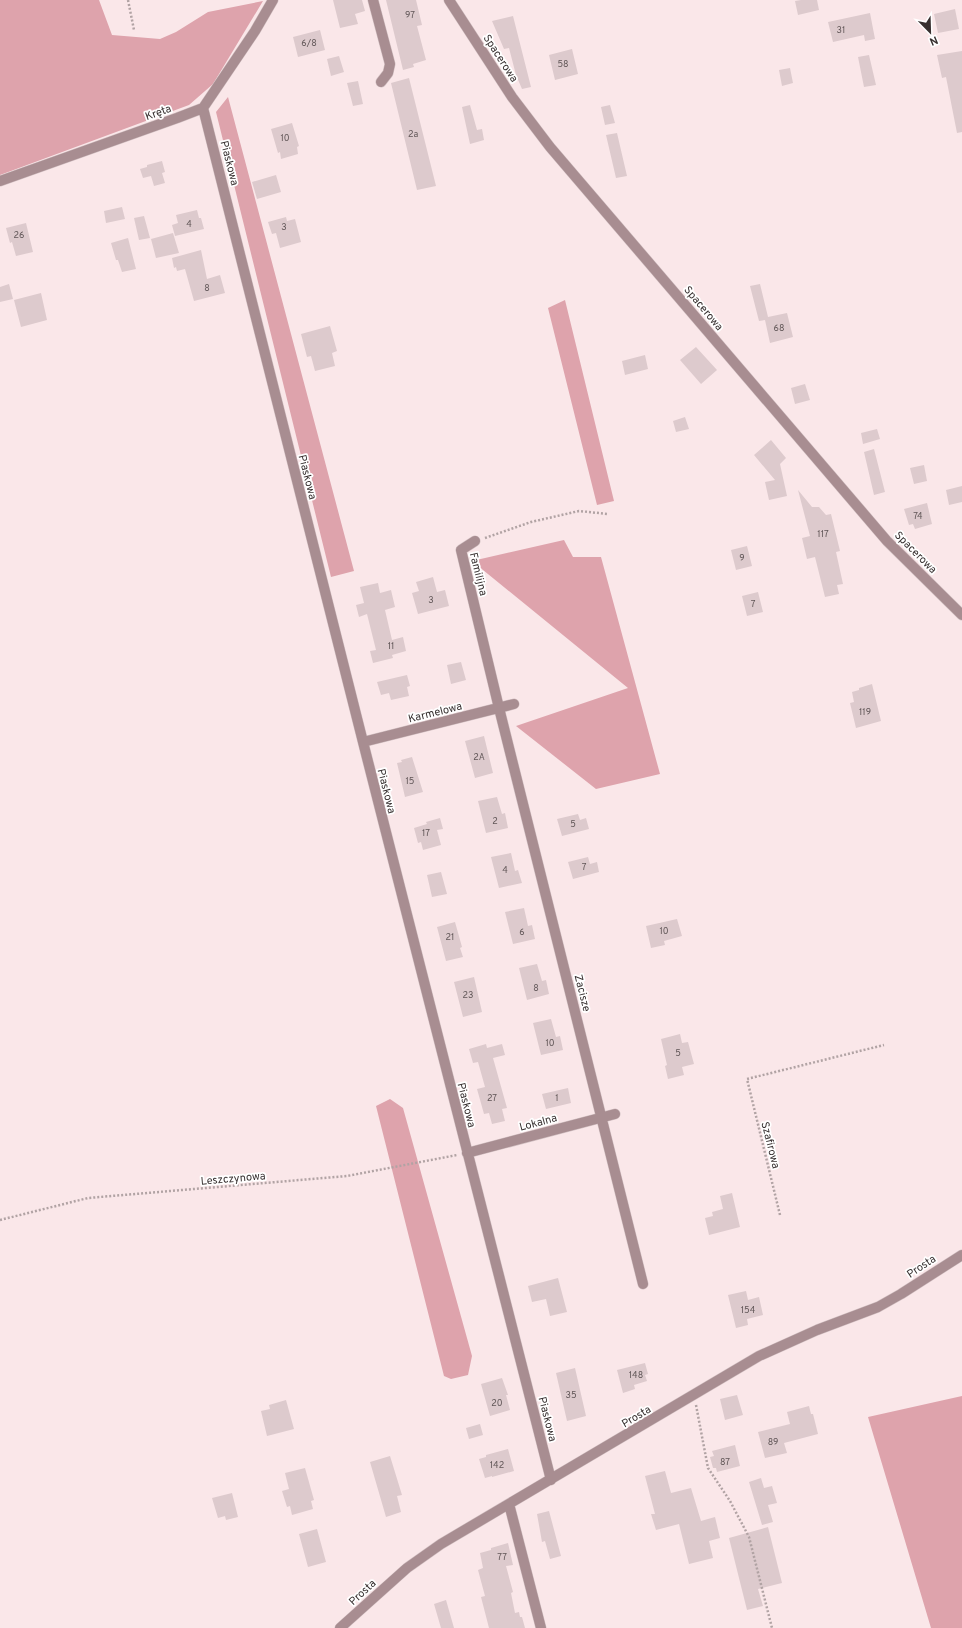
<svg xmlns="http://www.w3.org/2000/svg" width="962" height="1628" viewBox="0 0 962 1628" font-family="Overpass,sans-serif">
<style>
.forest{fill:#dea3ac}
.building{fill:#ddcacd}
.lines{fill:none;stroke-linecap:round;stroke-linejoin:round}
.minor-casing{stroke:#d3c2c4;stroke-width:11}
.path{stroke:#b1a3a4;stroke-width:2.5;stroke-dasharray:2 2;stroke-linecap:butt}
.minor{stroke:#a88d91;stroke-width:10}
.labels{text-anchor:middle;stroke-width:3.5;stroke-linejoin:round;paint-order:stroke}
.number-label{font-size:9px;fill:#605657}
.street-label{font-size:11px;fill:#373030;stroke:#fff}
</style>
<rect width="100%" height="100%" fill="#fae7e9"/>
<path class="forest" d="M0,0H99L112,35L160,39L176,32L208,12L263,1L213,84L189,105L0,175Z
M228,97L354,571L331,577L216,112Z
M565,300L614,501L597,505L548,308Z
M564,540L573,557H601L660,774L596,789L516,726L628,688L472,561Z
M390,1099L403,1108L472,1356L468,1375L451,1379L444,1376L376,1106Z
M962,1396V1628H931L868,1417Z"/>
<path class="building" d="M333,0H362L365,11L355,14L358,24L340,28Z
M386,0H416L422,25L417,26L426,60L413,64L414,67L403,70Z
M801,0H817L819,10L798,15L795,1Z
M955,9L959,29L938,33L934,14Z
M870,13L875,39L865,41L864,35L833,42L828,22Z
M513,16L531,87L522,89L516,75L509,48L504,49L492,21Z
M320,30L325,50L298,57L293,37Z
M572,49L578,74L555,80L549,55Z
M962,51V132L957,133L946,77L942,78L937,55Z
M869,55L876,85L864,87L858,57Z
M339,56L344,72L331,76L327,59Z
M790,68L793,83L782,86L779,70Z
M409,78L436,186L417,190L391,83Z
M358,81L363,104L353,106L347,83Z
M470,105L477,130L482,129L484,140L470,144L462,107Z
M610,105L615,123L605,125L601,107Z
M292,123L299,146L297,147L298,154L281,159L280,152L278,153L271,129Z
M617,133L627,176L616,178L606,135Z
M162,161L165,172L162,173L165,183L154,186L151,176L143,178L140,169L147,167V165Z
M276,175L281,192L257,199L252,182Z
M122,207L125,219L106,223L104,211Z
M197,210L199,218H201L204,229L175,236L172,225L178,223L176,215Z
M144,216L150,238L139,240L134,218Z
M286,217L287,221L295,219L301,242L280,248L276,233L272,234L268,222Z
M26,223L33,252L16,256L12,242L10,243L6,228Z
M173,233L179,253L156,258L151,239Z
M128,238L136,269L122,272L118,260H116L111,243Z
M201,250L207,279L220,275L225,293L194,301L185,269L177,271L176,267L174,268L172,258Z
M9,284L13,299L0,302V287Z
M760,284L768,317L787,313L793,337L770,343L765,320L759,321L750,286Z
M41,293L47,320L21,327L14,300Z
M330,326L337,351L332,353L335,366L315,371L311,356L307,357L301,334Z
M696,347L717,370L701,384L680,360Z
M645,355L648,369L625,375L622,361Z
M805,384L810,400L795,404L791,388Z
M685,417L689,429L676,432L673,421Z
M877,429L880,439L863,444L861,433Z
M771,440L786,458L780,464L787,496L769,500L765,482L775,480L754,455Z
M874,449L885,492L874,495L864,452Z
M924,465L927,481L914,484L910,468Z
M962,486V502L949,505L946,490Z
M798,490L812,507H819L826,515L831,514L840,551L836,552L843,584L837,585L839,594L825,597L815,557L807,559L802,538L810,536Z
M927,503L932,524L915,529L913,524L909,525L904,509Z
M747,546L752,566L736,570L731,550Z
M433,577L437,592L445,590L449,606L418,614L412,593L419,591L416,582Z
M378,583L380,593L391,590L395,607L385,610L392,640L403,637L406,651L392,655L393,658L373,663L370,651L376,650L367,614L359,617L356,605L364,603L360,587Z
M758,592L763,612L747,616L742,596Z
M461,662L466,680L451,684L447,665Z
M407,675L410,686L407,687L409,696L391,700L389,693L381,695L377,682Z
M872,684L881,721L856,728L850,703L854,702L852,692L859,690V688Z
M484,736L493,773L475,778L465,741Z
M412,757L423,792L405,797L397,763L402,762L401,760Z
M497,797L502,814L505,813L508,828L486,833L478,801Z
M578,814L580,820L586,818L589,829L562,836L557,819Z
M440,818L443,829L437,830L441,845L423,850L421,842L418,843L414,828L427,824L426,822Z
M511,853L515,871L518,870L522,883L499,888L491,857Z
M588,857L590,864L597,862L599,872L573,879L568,862Z
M441,872L447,894L432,897L427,875Z
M524,908L528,926L532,925L535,939L513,944L505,912Z
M677,919L682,936L664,941L665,945L651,948L646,926Z
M455,922L462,947L460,948L463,957L446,961L437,927Z
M537,964L542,981L546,980L549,994L527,1000L519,968Z
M474,977L482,1012L463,1017L454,982Z
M551,1019L556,1037L560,1036L563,1050L541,1055L533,1023Z
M680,1034L682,1043L688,1042L694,1064L682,1067L684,1075L668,1079L665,1066L667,1065L661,1039Z
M486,1044L487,1048L502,1044L505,1055L493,1058L507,1108L502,1109L505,1121L492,1124L489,1113L484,1114L477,1089L485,1087L478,1062L473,1063L469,1049Z
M568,1088L571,1103L546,1109L542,1094Z
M732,1193L740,1227L709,1235L705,1218L713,1216L712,1212L723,1209L720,1196Z
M558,1278L567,1312L550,1316L546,1299L532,1302L528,1286Z
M746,1291L748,1300L759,1297L763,1315L747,1319L748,1325L736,1328L728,1295Z
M645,1363L648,1374L645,1375L647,1381L634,1385L635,1389L623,1393L617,1370Z
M575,1368L586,1416L567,1421L556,1373Z
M502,1378L508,1395H506L510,1410L490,1416L481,1384Z
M737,1395L743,1415L725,1420L720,1399Z
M286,1400L294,1429L267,1436L261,1411L270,1409L269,1405Z
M809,1406L811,1414H813L818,1434L784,1443L787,1453L765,1458L758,1432L790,1424L787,1412Z
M480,1424L483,1435L469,1439L466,1428Z
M735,1445L740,1466L717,1472L716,1468H713L710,1457L714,1456L712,1451Z
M508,1449L514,1471L492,1477V1476L485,1478L479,1459L486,1457V1455Z
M390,1456L402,1495L397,1496L401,1512L386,1517L370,1462Z
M305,1468L314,1500L311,1501L313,1509L292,1515L290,1506L287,1507L282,1491L289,1489L285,1473Z
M665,1471L671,1493L691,1488L701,1521L715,1517L720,1538L709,1541L713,1558L689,1564L679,1524L656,1530L651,1514H655L645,1476Z
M761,1478L764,1488L772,1486L777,1503L768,1505L773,1522L762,1525L749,1482Z
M232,1493L238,1517L226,1520L225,1516L218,1518L212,1498Z
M549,1511L561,1556L550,1559L545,1541L542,1542L537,1514Z
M768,1527L782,1583L758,1589L763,1606L747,1610L729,1538Z
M317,1529L326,1562L308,1567L299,1534Z
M508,1543L513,1565L506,1566L513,1592L511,1593L515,1613L519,1612L520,1617H522L525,1628H489L481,1597L485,1596L478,1570L483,1568L480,1553L491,1550V1548Z
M446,1600L454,1628H441L434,1604Z"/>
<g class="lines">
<defs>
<path id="minor" d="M373,0L390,64L388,73L381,82
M449,0L512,97L550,147L887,541L962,615
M203,108L363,742L551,1480
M0,181L177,118L203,108L255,31L273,0
M475,541L461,550L499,708L643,1284
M363,742L514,704
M467,1153L615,1114
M509,1504L541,1628
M340,1628L407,1568L441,1544L759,1356L817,1330L878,1307L901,1294L962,1255"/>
</defs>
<use href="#minor" class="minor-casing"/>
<path class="path" d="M128,0L134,30
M485,538L531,522L579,511L608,514
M780,1215L747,1079L884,1045
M0,1220L88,1198L347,1176L457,1155
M696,1405L708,1468L730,1501L749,1537L772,1628"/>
<use href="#minor" class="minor"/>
</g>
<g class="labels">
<g class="number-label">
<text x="410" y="18">97</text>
<text x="841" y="33">31</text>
<text x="309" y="46">6/8</text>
<text x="563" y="67">58</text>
<text x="413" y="137">2a</text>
<text x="285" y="141">10</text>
<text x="189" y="227">4</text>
<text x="284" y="230">3</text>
<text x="19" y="238">26</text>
<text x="207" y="291">8</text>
<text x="779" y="331">68</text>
<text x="918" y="519">74</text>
<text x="823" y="537">117</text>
<text x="742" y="561">9</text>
<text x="431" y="603">3</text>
<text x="753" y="607">7</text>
<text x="391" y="649">11</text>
<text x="865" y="715">119</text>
<text x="479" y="760">2A</text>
<text x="410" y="784">15</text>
<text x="495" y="824">2</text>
<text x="573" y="827">5</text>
<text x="426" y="836">17</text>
<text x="584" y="870">7</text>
<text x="505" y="873">4</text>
<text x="664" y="934">10</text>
<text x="522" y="935">6</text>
<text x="450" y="940">21</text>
<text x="536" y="991">8</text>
<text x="468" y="998">23</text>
<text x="550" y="1046">10</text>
<text x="678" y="1056">5</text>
<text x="492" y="1101">27</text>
<text x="557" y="1101">1</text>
<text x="748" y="1313">154</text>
<text x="636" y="1378">148</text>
<text x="571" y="1398">35</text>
<text x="497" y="1406">20</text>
<text x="773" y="1445">89</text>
<text x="725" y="1465">87</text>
<text x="497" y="1468">142</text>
<text x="502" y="1560">77</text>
</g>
<g class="street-label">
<text transform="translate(501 58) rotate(57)" y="4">Spacerowa</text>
<text transform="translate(158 112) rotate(-20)" y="4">Kręta</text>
<text transform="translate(230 163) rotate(76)" y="4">Piaskowa</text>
<text transform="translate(704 308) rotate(50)" y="4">Spacerowa</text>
<text transform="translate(308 477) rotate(76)" y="4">Piaskowa</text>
<text transform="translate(916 552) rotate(45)" y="4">Spacerowa</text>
<text transform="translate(479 574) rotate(76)" y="4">Familijna</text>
<text transform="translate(435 712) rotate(-14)" y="4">Karmelowa</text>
<text transform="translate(387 791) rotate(76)" y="4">Piaskowa</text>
<text transform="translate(583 993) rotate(76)" y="4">Zacisze</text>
<text transform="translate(467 1105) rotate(76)" y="4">Piaskowa</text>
<text transform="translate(538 1122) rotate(-15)" y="4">Lokalna</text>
<text transform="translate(771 1145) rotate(76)" y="4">Szafirowa</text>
<text transform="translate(233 1178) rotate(-5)" y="4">Leszczynowa</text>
<text transform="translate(921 1266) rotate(-34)" y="4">Prosta</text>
<text transform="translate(636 1416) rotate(-31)" y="4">Prosta</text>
<text transform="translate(548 1419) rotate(76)" y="4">Piaskowa</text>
<text transform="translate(362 1592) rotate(-43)" y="4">Prosta</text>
</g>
</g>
<g transform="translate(930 32) rotate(157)" stroke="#ffffff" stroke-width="3" paint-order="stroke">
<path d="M0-3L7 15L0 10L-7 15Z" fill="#373030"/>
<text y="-6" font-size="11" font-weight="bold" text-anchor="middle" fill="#373030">N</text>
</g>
</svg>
